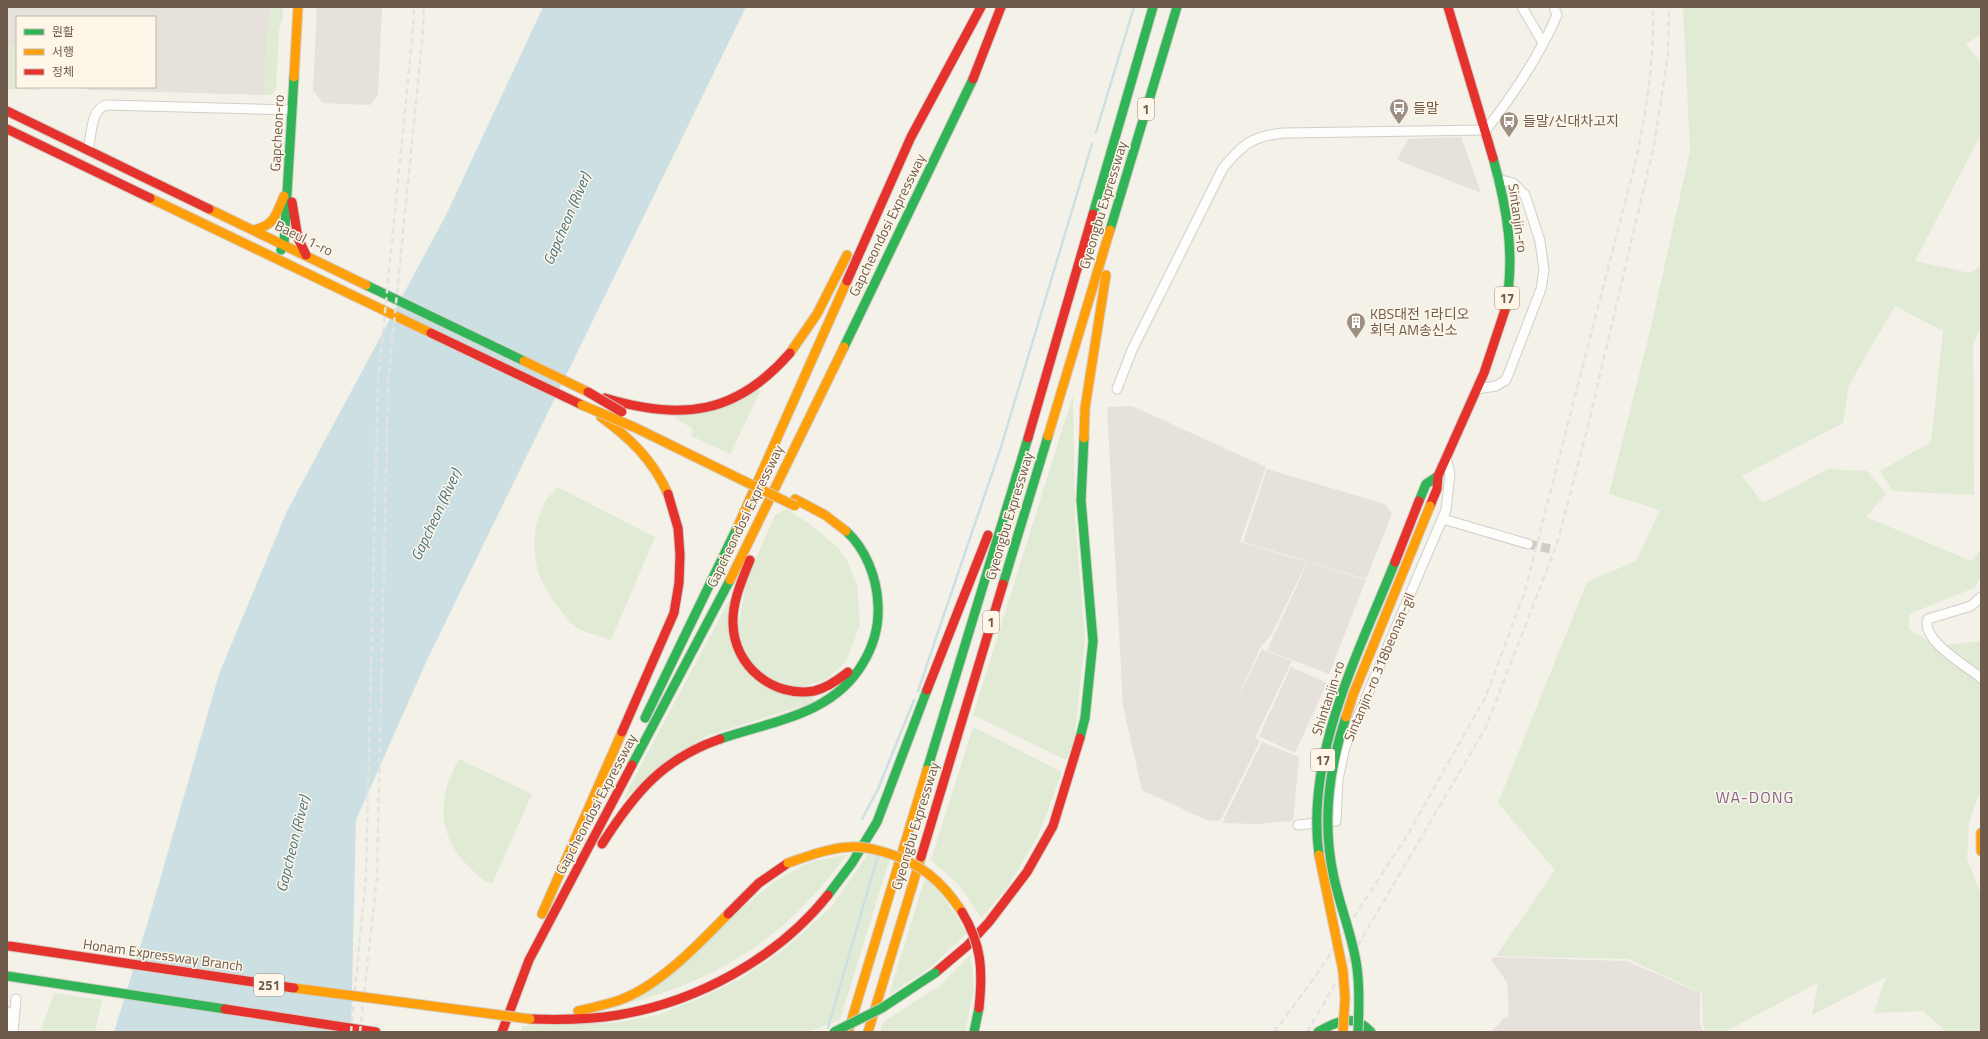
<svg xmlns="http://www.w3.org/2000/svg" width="1988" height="1039" viewBox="0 0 1988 1039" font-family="'Titillium Web','Noto Sans KR',sans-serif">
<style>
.industrial{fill:#e6e1da}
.green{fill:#e0ead5}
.water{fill:#cce0e3}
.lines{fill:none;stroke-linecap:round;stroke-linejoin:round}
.stream{stroke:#cce0e3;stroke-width:2.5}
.street-tunnel{stroke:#d2ccc2;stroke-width:9;stroke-dasharray:9 4.5;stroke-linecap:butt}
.street-casing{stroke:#d3cec7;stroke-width:11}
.fast-casing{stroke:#d4cec7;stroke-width:11}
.slow-casing{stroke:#d4cec7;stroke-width:11}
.jam-casing{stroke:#d4cec7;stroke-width:11}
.street{stroke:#fdfdfc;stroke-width:9}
.fast{stroke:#30b455;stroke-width:9}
.slow{stroke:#ff9f0a;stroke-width:9}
.jam{stroke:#e5322d;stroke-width:9}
.rail{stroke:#e4e2e3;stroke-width:2.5;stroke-dasharray:6 4;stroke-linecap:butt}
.fast-bridge-casing{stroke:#d3cdc6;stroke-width:11;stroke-linecap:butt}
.slow-bridge-casing{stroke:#d3cdc6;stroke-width:11;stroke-linecap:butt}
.jam-bridge-casing{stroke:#d3cdc6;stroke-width:11;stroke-linecap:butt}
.fast-bridge{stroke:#30b455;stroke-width:9}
.slow-bridge{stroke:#ff9f0a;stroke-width:9}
.jam-bridge{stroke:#e5322d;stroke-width:9}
.labels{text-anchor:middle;stroke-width:3;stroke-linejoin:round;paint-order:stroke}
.shield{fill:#fdf6e9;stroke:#998a7b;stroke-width:1}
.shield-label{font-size:13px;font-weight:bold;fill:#6e5b4c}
.poi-label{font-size:14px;fill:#6e5b4c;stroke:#fdf6e9;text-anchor:start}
.street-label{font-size:14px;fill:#6e5b4c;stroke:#fdf6e9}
.water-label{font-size:15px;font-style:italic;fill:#497480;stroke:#fdf6e9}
.quarter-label{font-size:16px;letter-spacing:1px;fill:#80658b;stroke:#fdf6e9}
</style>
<rect width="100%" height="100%" fill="#f4f1e9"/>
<path class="industrial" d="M7,7H271L267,30L264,95L89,90L83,87H155V17H17V49L7,43Z
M317,7H382L378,94L370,105L323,103L313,91Z
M1461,137L1481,193L1397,160L1408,139Z
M1132,406L1266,467L1240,542L1307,562L1271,635L1260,648L1235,703L1262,649L1292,661L1255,738L1260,741L1220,821L1206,820L1142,790L1123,706L1107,407Z
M1267,469L1385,504L1392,514L1366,579L1243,542Z
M1308,562L1366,580L1329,674L1267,650Z
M1291,667L1327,683L1295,753L1259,736Z
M1262,742L1299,757L1293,821L1256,824L1222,823Z
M1495,957L1627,961L1700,993V1024L1703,1032H1491L1503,1019L1509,1016L1507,982L1491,960Z"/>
<path class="green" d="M271,7H283V18L279,30L276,90L270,95H264L267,30Z
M1683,7H1981V34L1966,44L1981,63V134L1915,261L1970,273L1981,266V327L1973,344L1974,495L1893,491L1880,471L1931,442L1943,331L1895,306L1849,385L1843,423L1742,476L1763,503L1828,469L1867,471L1886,494L1866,517L1971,561L1981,550V577L1974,588L1909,614V629L1936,646L1981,641V792L1978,796L1969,824L1967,859L1981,895V1032H1947L1923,1011L1874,1013L1886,977L1812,1015L1818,983L1726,1031L1705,1032L1703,1024L1702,993L1628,959L1496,956L1555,870L1498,803L1587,582L1636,561L1660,510L1609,494L1650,331L1690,151Z
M7,43L17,49V87H41L39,90L7,89Z
M761,390L730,454L691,436L693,429L674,417Z
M1073,395L1075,519L1085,640L1074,741L1066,760L973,715Z
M557,487L655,537L611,640C601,636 588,634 579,629C572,625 565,616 560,609C534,580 526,540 544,504C547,498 553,493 557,487Z
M787,509L810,524L837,547L848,562L857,586L860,625L846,662L824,681L796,688L769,681L747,659L737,632L747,579L775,515Z
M732,595L745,667L812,693L814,702L706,736L623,799Z
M973,727L1062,772L1038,836L1006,889L981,918L960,886L931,860Z
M459,759L532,794L492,884C482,881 476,873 468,866C436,834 438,796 459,759Z
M848,854C826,881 803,910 775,932C730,968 680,990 625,1004L775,881L810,862Z
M868,854L890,858L840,1020L806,1032H521L522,1026L615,1023L657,1015L699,999L742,978L785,949L831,907Z
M925,878L942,895L967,933L931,967L889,995Z
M971,954L974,989L965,1032H880L883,1022L938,987Z
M54,993L102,1000L95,1032H40Z"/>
<path class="water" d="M543,7H746L427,660L356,820L351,1032H114L149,918L219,674L287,511L447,213Z"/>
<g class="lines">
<path class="stream" d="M1096,132L1134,7
M918,691L1001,447L1092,144
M862,819L878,789L914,700
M828,1028L877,859"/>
<path class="street-tunnel" d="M1528,544L1550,549"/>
<defs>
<path id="street" d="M1522,7L1543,43
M88,150C92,135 90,109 107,105L292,110
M1117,389L1132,350L1223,168C1243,144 1252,136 1284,133L1486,130C1512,96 1540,55 1557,15L1554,7
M1477,389L1496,386L1506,380L1541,289L1544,270L1540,241L1525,195L1513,183L1498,179
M1443,519L1528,544
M1981,597L1971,606L1928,619C1920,640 1967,666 1981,678
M1298,825L1336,821L1338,779L1345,747L1446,510L1450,474L1446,457
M7,1012L10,1030
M13,1032L16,999"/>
<path id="fast" d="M1493,158C1507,208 1516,258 1505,310
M1093,214L1153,7
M1110,230L1177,7
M281,250L284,244L294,77
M366,285L524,361
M844,347L973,79
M1419,501L1426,484L1438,476
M1003,584L1048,436
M645,718L737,528
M1080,738L1085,718L1093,641L1081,500L1084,438
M720,739C772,721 833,715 863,663C874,645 879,625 878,605C877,578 866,549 846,531
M632,765L730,580
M927,770L1028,438
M828,895L852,863L877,822L927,690
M7,976L225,1009
M974,1032L979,1008
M1318,1032C1337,1021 1354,1013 1371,1032"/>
<path id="slow" d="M294,77L298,7
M150,198L431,333
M209,209L366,285
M253,230C275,226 276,214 284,196
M790,353L817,314L847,255
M524,361L588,392
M601,417C630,438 653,460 668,494
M1048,436L1110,230
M1084,438L1085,408L1106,275
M795,499L825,515L846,531
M737,528L847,281
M730,580L844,347
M1981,833V851
M542,914L622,732
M578,1011C591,1008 604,1005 617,1001C657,988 699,944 728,914
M848,1032L927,770
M868,1032L921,857"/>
<path id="jam" d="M1448,7L1493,158
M973,79L1001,7
M7,111L209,209
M7,129L150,198
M292,202L298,238L306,255
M847,281L911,137L981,7
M431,333L582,405
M605,398C681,421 736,415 790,353
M1028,438L1093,214
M1430,506L1437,489L1438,476L1484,373L1505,310
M750,560C742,580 732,602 733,624C734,666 773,698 814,691C827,688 838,680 848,672
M927,690L988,535
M622,732L674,613L679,583L680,555L678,528L668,494
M602,844C634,794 662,759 720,739
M921,857L1003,584
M728,914L759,883L788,863
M935,973L967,946L989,922L1027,872L1053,826L1080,738
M225,1009L376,1032
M530,1019C560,1020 589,1020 618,1015C697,1002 778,958 828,895
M502,1032L529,960L632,765"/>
</defs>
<use href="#street" class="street-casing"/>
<use href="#fast" class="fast-casing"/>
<use href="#slow" class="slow-casing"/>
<use href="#jam" class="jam-casing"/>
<use href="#street" class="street"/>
<use href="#fast" class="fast"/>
<use href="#slow" class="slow"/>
<use href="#jam" class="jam"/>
<path class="rail" d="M351,1032L366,875L378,382L413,29L414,7
M360,1032L377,877L388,383L423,32L424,7
M1274,1032L1315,977L1408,834L1486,696L1524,594L1636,160C1647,109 1654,59 1653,7
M1307,1032L1486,727L1557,544L1588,426L1654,145L1668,55L1669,7"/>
<defs>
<path id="fast-bridge" d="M1346,717C1329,768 1322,820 1333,873C1339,905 1353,936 1357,968C1360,989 1359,1011 1358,1032
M1319,855C1305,755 1359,652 1395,562
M834,1032L882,1008L935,973"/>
<path id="slow-bridge" d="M582,405L636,428L795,506
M1346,717L1353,695L1430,506
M1319,855L1343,971L1345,998L1343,1032
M788,863C808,856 829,848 850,847C861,846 873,849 884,852C919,862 942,881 962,912
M294,988L530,1019"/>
<path id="jam-bridge" d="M588,392L622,412
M1395,562L1419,501
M962,912C982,945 983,971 979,1008
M9,946L294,988"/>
</defs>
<use href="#fast-bridge" class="fast-bridge-casing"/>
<use href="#slow-bridge" class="slow-bridge-casing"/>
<use href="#jam-bridge" class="jam-bridge-casing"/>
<use href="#fast-bridge" class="fast-bridge"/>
<use href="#slow-bridge" class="slow-bridge"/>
<use href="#jam-bridge" class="jam-bridge"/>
</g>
<defs>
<symbol id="bus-pin" viewBox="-11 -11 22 30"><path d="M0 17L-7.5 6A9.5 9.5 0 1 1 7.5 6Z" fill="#9d9083" stroke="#fdf6e9"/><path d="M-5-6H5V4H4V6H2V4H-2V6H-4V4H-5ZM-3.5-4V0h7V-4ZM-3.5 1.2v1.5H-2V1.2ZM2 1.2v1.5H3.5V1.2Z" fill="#fff"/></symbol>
<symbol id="building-pin" viewBox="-11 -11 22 30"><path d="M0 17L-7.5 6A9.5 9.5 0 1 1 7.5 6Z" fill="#9d9083" stroke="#fdf6e9"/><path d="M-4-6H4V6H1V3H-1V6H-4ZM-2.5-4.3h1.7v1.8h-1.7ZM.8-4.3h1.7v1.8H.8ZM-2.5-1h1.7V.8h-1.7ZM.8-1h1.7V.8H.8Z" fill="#fff"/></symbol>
</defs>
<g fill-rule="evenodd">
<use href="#bus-pin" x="1388" y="97" width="22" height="30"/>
<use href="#bus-pin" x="1498" y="110" width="22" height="30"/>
<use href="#building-pin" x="1345" y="311" width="22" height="30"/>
</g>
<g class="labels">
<g class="shield">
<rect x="1138" y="98" width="16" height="22" rx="3"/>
<rect x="1495" y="287" width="24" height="22" rx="3"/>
<rect x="983" y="611" width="16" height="22" rx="3"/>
<rect x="1311" y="749" width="24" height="22" rx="3"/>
<rect x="254" y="974" width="30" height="22" rx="3"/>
</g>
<g class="shield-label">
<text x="1146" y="114">1</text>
<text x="1507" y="303">17</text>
<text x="991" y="627">1</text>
<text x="1323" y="765">17</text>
<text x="269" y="990">251</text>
</g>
<g class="poi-label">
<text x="1413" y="113">들말</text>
<text x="1523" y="126">들말/신대차고지</text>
<text x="1370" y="319">KBS대전 1라디오<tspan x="1370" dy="16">회덕 AM송신소</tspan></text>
</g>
<g class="street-label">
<text transform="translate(277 133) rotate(-87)" y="5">Gapcheon-ro</text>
<text transform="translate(1103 205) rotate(-73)" y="5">Gyeongbu Expressway</text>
<text transform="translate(1518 218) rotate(82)" y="5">Sintanjin-ro</text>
<text transform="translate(887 225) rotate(-64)" y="5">Gapcheondosi Expressway</text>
<text transform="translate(304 238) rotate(26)" y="5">Baeul 1-ro</text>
<text transform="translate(745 516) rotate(-64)" y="5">Gapcheondosi Expressway</text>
<text transform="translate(1009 516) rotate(-73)" y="5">Gyeongbu Expressway</text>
<text transform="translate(1379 667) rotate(-67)" y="5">Sintanjin-ro 318beonan-gil</text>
<text transform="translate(1328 698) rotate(-72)" y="5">Shintanjin-ro</text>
<text transform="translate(596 804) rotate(-62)" y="5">Gapcheondosi Expressway</text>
<text transform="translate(915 826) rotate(-73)" y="5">Gyeongbu Expressway</text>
<text transform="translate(163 955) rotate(8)" y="5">Honam Expressway Branch</text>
</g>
<g class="water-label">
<text transform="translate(567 219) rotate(-67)" y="5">Gapcheon (River)</text>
<text transform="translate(436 515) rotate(-65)" y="5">Gapcheon (River)</text>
<text transform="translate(293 844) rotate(-76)" y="5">Gapcheon (River)</text>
</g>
<g class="quarter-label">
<text x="1755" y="803">WA-DONG</text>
</g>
</g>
<rect width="1988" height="1039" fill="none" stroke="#6e5b4c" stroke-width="16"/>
<rect x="16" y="16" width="140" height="72" fill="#fdf6e9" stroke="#c4b8aa"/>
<rect x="24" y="29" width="20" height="6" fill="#30b455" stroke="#c4b8aa"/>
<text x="52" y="36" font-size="12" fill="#6e5b4c">원활</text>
<rect x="24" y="49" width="20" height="6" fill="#ff9f0a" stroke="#c4b8aa"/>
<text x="52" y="56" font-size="12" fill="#6e5b4c">서행</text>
<rect x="24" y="69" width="20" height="6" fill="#e5322d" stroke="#c4b8aa"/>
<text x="52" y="76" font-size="12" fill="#6e5b4c">정체</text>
</svg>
